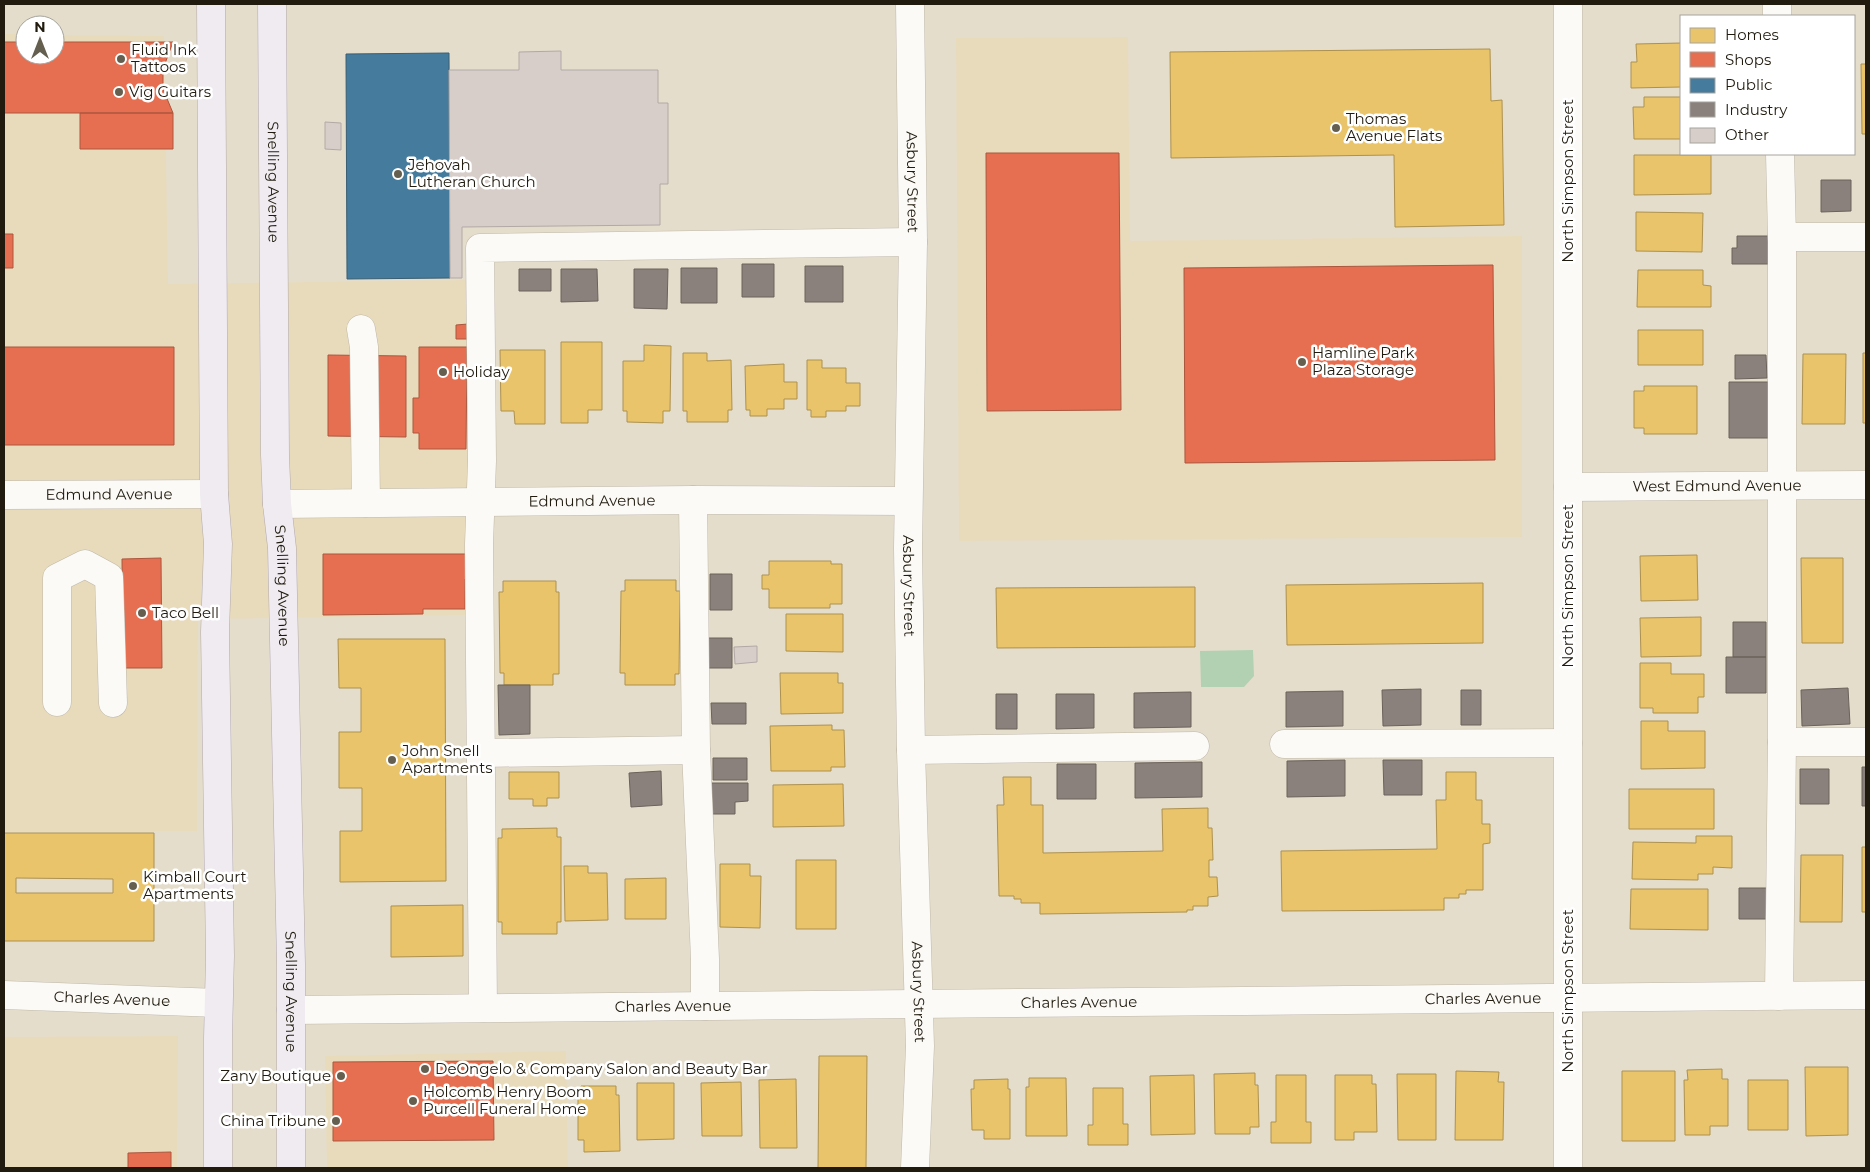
<svg xmlns="http://www.w3.org/2000/svg" width="1870" height="1172" viewBox="0 0 1870 1172" font-family="Montserrat,sans-serif">
<style>
.built{fill:#e8dbbc}
.green{fill:#b2d1b3}
.homes{fill:#e9c46a;stroke:#ad914e;fill-rule:evenodd}
.shops{fill:#e76f51;stroke:#ab563d}
.public{fill:#457b9d;stroke:#3a5e72}
.industry{fill:#8a817c;stroke:#6a625b}
.building{fill:#d7ceca;stroke:#b2a9a6}
.lines{fill:none;stroke-linecap:round;stroke-linejoin:round}
.minor-casing{stroke:#bfb8aa;stroke-width:29}
.major-casing{stroke:#b2a9ad;stroke-width:29}
.minor{stroke:#fbfaf7;stroke-width:28}
.major{stroke:#efebf0;stroke-width:28}
.poi-dot{fill:#655f50;stroke:#fff;stroke-width:2}
.labels{text-anchor:middle;stroke-width:5;stroke-linejoin:round;paint-order:stroke}
.poi-label{font-size:15px;fill:#201b0e;stroke:#fff;text-anchor:start}
.street-label{font-size:15px;fill:#201b0e;stroke:#fff}
</style>
<rect width="100%" height="100%" fill="#e5ddcb"/>
<path class="built" d="M4,34H25V55H55V35L164,36L168,284L469,280L470,615L198,619L197,831H4Z
M1128,37L1130,241L1522,236V537L959,541L956,38Z
M178,1036L177,1168H4V1037Z
M566,1051L568,1168H327L325,1056Z"/>
<path class="green" d="M1253,650L1254,676L1244,687H1201L1200,651Z"/>
<path class="homes" d="M1681,43V87L1631,88V62H1637L1636,44Z
M1490,49L1491,101L1502,100L1504,225L1395,227L1394,155L1171,158L1170,52Z
M1861,64H1866V134H1862Z
M1644,97H1681V139H1634L1633,107H1644Z
M1634,155H1711V194L1634,195Z
M1636,212L1703,213L1702,252L1636,251Z
M1638,270H1703V285L1711,286V307H1637Z
M1638,330H1703V365H1638Z
M561,342H602V410H588V423H561Z
M644,345L671,346L670,411H663V423L627,422V411H623V361H644Z
M500,350H545V424H515L514,411H501Z
M683,353H707V361L731,360L732,410H728V422H687V411H683Z
M1863,353H1866V423H1863Z
M1803,354H1846L1845,424H1802Z
M807,360H822V368H846V383H860V406H846V411H826V417H811V410H807Z
M784,364V382H797V399H784V409H767V416H750V410H746L745,366Z
M1644,386H1697V434H1644V428H1634V391H1644Z
M1697,555L1698,600L1641,601L1640,556Z
M1801,558H1843V643H1802Z
M769,561H831V564H842V604H830V608H769V589H762V575H769Z
M625,580H676V591H680L679,674H675V685H625V673H620L621,591H625Z
M503,581H556V592H559V674H553V685H504V673H500L499,592H503Z
M1483,583V643L1287,645L1286,585Z
M1195,587V647L997,648L996,588Z
M786,614H843V652L786,651Z
M1701,617V656L1641,657L1640,618Z
M338,639H445L446,881L340,882V831H362V788H339V732H361V688H339Z
M1640,663H1671V674H1704V697H1698V713H1653V708H1640Z
M780,673H838V683H843V713L781,714Z
M1641,721H1668V731H1705V768L1641,769Z
M832,725V730H844L845,767H831V771H771L770,726Z
M509,772H559V798H547V806H533V799H509Z
M1446,772H1476V800H1482V824H1490V843L1483,844V890H1466V894H1459V898H1444V910L1282,911L1281,851L1437,849L1436,800H1446Z
M1003,777H1031V805H1043V853L1163,851L1162,809L1208,808V828H1212L1213,860H1209V877H1217L1218,896L1208,897V906H1193V910H1187V912L1040,914V903H1021V899H1014V896H999L997,805H1004Z
M843,784L844,826L773,827V785Z
M1629,789H1714V829H1629Z
M557,828V837H561V922H557V934H502V922H498V838H502V829Z
M4,833H154V941H4ZM16,878L113,879V893H16Z
M1696,836H1732V868L1713,867V874H1698V880L1632,879L1633,842L1696,843Z
M1862,847H1866V912H1862Z
M1801,855H1843L1842,922H1800Z
M796,860H836V929H796Z
M720,864H750V876H761L760,928L720,927Z
M564,866H588V873H607L608,920L565,921Z
M666,878V919H625V879Z
M1631,889H1708V930L1630,929Z
M463,905V956L391,957V906Z
M819,1056H867L866,1168H818Z
M1805,1067H1848V1135L1806,1136Z
M1722,1069V1079H1728V1126H1710V1135H1685L1684,1080H1688L1687,1070Z
M1456,1071L1499,1072L1498,1082H1504L1503,1140H1455Z
M1622,1071H1675V1141H1622Z
M1255,1073V1085H1258L1259,1127H1250V1134H1215L1214,1074Z
M1397,1074H1436V1140H1398Z
M1194,1075L1195,1134L1151,1135L1150,1076Z
M1276,1075H1306V1122H1311V1143H1271V1122H1276Z
M1335,1075H1372V1084H1376L1377,1132H1354V1140H1335Z
M1029,1078H1066L1067,1136H1026V1087H1029Z
M796,1079L797,1148H760L759,1080Z
M1008,1079V1089H1010V1139H984V1130H972L971,1089H974V1080Z
M1748,1080H1788V1130H1748Z
M741,1082L742,1136H702L701,1083Z
M637,1083H674V1139L637,1140Z
M581,1086H616V1095H619L620,1151L584,1152V1140H578V1094H581Z
M1093,1088H1123V1124H1128V1145H1088V1125H1093Z"/>
<path class="shops" d="M4,42H25V55H55V42H173L163,69V89L173,113H4Z
M80,113H173V149H80Z
M986,153H1119L1121,410L987,411Z
M4,234H13V268H4Z
M1493,265L1495,460L1185,463L1184,268Z
M468,324L469,339H456V325Z
M4,347H174V445H4Z
M419,347H467L466,449H419V433H413V398H419Z
M328,355L406,356V437L328,436Z
M323,554H470V579H465V609H423V614L323,615Z
M161,558L162,668H123L122,559Z
M493,1061L494,1140L333,1141V1062Z
M171,1152V1168H128V1153Z"/>
<path class="public" d="M449,53L450,278L347,279L346,54Z"/>
<path class="industry" d="M1821,180H1851V211L1821,212Z
M1737,236H1768V264H1732V248H1737Z
M742,264H774V297H742Z
M805,266H843V302H805Z
M681,268H717V303H681Z
M519,269H551V291H519Z
M561,269H597L598,301L561,302Z
M634,269H668L667,309L634,308Z
M1735,355H1766L1767,378L1735,379Z
M1729,382H1768V438H1729Z
M710,574H732V610H710Z
M1733,622H1766V657H1733Z
M707,638H732V668H707Z
M1726,657H1766V693H1726Z
M498,685H530V734L499,735Z
M1848,688L1850,724L1802,726L1801,690Z
M1421,689V725L1383,726L1382,690Z
M1461,690H1481V725H1461Z
M1343,691V726L1286,727V692Z
M1191,692V727L1134,728V693Z
M996,694H1017V729H996Z
M1056,694H1094V728L1056,729Z
M711,703H746V724H712Z
M713,758H747V780H713Z
M1345,760V796L1287,797V761Z
M1383,760H1422V795H1384Z
M1202,762V797L1135,798V763Z
M1057,764H1096V799H1057Z
M1862,767H1866V806H1862Z
M1800,769H1829V804H1800Z
M661,771L662,805L631,807L629,773Z
M710,783H748V801L735,802V814H710Z
M1739,888H1773L1772,919H1739Z"/>
<path class="building" d="M561,51V70H658V103H668V184H660V225L462,227V278H450L449,70H519V52Z
M325,122L341,123V150L325,149Z
M757,646V662L735,664L734,647Z"/>
<g class="lines">
<defs>
<g id="minor">
<path id="s1" d="M910,4L913,242L908,548L911,750L920,1046L915,1168"/>
<path d="M1568,4V1168"/>
<path d="M1777,4V16"/>
<path d="M1782,237H1866"/>
<path d="M361,329L364,347L366,503"/>
<path id="s2" d="M1568,487L1866,485"/>
<path id="s3" d="M4,495L214,494"/>
<path d="M693,500L696,750L705,959V1006"/>
<path id="s4" d="M277,504L693,500L908,501"/>
<path d="M57,702V578L85,564L109,577L113,703"/>
<path d="M1782,742H1866"/>
<path d="M1284,744L1568,743"/>
<path d="M911,750L1195,746"/>
<path d="M482,753L696,750"/>
<path id="s5" d="M4,995L218,1003"/>
<path d="M1779,996L1782,742V237L1780,154"/>
<path d="M483,1008L479,544L482,461L480,248L913,242"/>
<path id="s6" d="M291,1010L1866,995"/>
</g>
<g id="major">
<path d="M211,4L214,494L218,544L215,632L220,956L218,1038V1168"/>
<path id="s7" d="M272,4L275,455L277,504L282,548L291,964V1168"/>
</g>
</defs>
<use href="#minor" class="minor-casing"/>
<use href="#major" class="major-casing"/>
<use href="#minor" class="minor"/>
<use href="#major" class="major"/>
</g>
<g class="poi-dot">
<circle cx="121" cy="59" r="5"/>
<circle cx="119" cy="92" r="5"/>
<circle cx="1336" cy="128" r="5"/>
<circle cx="398" cy="174" r="5"/>
<circle cx="1302" cy="362" r="5"/>
<circle cx="443" cy="372" r="5"/>
<circle cx="142" cy="613" r="5"/>
<circle cx="392" cy="760" r="5"/>
<circle cx="133" cy="886" r="5"/>
<circle cx="425" cy="1069" r="5"/>
<circle cx="341" cy="1076" r="5"/>
<circle cx="413" cy="1101" r="5"/>
<circle cx="336" cy="1121" r="5"/>
</g>
<g class="labels">
<g class="poi-label">
<text x="131" y="55">Fluid Ink<tspan x="131" dy="17">Tattoos</tspan></text>
<text x="129" y="97">Vig Guitars</text>
<text x="1346" y="124">Thomas<tspan x="1346" dy="17">Avenue Flats</tspan></text>
<text x="408" y="170">Jehovah<tspan x="408" dy="17">Lutheran Church</tspan></text>
<text x="1312" y="358">Hamline Park<tspan x="1312" dy="17">Plaza Storage</tspan></text>
<text x="453" y="377">Holiday</text>
<text x="152" y="618">Taco Bell</text>
<text x="402" y="756">John Snell<tspan x="402" dy="17">Apartments</tspan></text>
<text x="143" y="882">Kimball Court<tspan x="143" dy="17">Apartments</tspan></text>
<text x="435" y="1074">DeOngelo &amp; Company Salon and Beauty Bar</text>
<text x="331" y="1081" text-anchor="end">Zany Boutique</text>
<text x="423" y="1097">Holcomb Henry Boom<tspan x="423" dy="17">Purcell Funeral Home</tspan></text>
<text x="326" y="1126" text-anchor="end">China Tribune</text>
</g>
<g class="street-label">
<text dy="5" stroke="none"><textPath href="#s7" startOffset="178">Snelling Avenue</textPath></text>
<text dy="5" stroke="none"><textPath href="#s1" startOffset="178">Asbury Street</textPath></text>
<text transform="translate(1568 181) rotate(-90)" y="5">North Simpson Street</text>
<text dy="5" stroke="none"><textPath href="#s2" startOffset="149">West Edmund Avenue</textPath></text>
<text dy="5" stroke="none"><textPath href="#s3" startOffset="105">Edmund Avenue</textPath></text>
<text dy="5" stroke="none"><textPath href="#s4" startOffset="315">Edmund Avenue</textPath></text>
<text dy="5" stroke="none"><textPath href="#s7" startOffset="582">Snelling Avenue</textPath></text>
<text dy="5" stroke="none"><textPath href="#s1" startOffset="582">Asbury Street</textPath></text>
<text transform="translate(1568 586) rotate(-90)" y="5">North Simpson Street</text>
<text dy="5" stroke="none"><textPath href="#s7" startOffset="988">Snelling Avenue</textPath></text>
<text dy="5" stroke="none"><textPath href="#s1" startOffset="988">Asbury Street</textPath></text>
<text transform="translate(1568 991) rotate(-90)" y="5">North Simpson Street</text>
<text dy="5" stroke="none"><textPath href="#s5" startOffset="108">Charles Avenue</textPath></text>
<text dy="5" stroke="none"><textPath href="#s6" startOffset="1192">Charles Avenue</textPath></text>
<text dy="5" stroke="none"><textPath href="#s6" startOffset="788">Charles Avenue</textPath></text>
<text dy="5" stroke="none"><textPath href="#s6" startOffset="382">Charles Avenue</textPath></text>
</g>
</g>
<rect width="1870" height="1172" fill="none" stroke="#201b0e" stroke-width="10"/>
<rect x="1680" y="15" width="175" height="140" fill="#ffffff" stroke="#a6a49f"/>
<rect x="1690" y="28" width="25" height="15" fill="#e9c46a" stroke="#a6a49f"/>
<text x="1725" y="40" font-size="15" fill="#201b0e">Homes</text>
<rect x="1690" y="52" width="25" height="15" fill="#e76f51" stroke="#a6a49f"/>
<text x="1725" y="65" font-size="15" fill="#201b0e">Shops</text>
<rect x="1690" y="78" width="25" height="15" fill="#457b9d" stroke="#a6a49f"/>
<text x="1725" y="90" font-size="15" fill="#201b0e">Public</text>
<rect x="1690" y="102" width="25" height="15" fill="#8a817c" stroke="#a6a49f"/>
<text x="1725" y="115" font-size="15" fill="#201b0e">Industry</text>
<rect x="1690" y="128" width="25" height="15" fill="#d7ceca" stroke="#a6a49f"/>
<text x="1725" y="140" font-size="15" fill="#201b0e">Other</text>
<g transform="translate(40 40)"><circle r="24" fill="#ffffff" stroke="#a6a49f"/>
<path d="M0-4L9 19L0 12L-9 19Z" fill="#655f50"/>
<text y="-8" font-size="14" font-weight="bold" text-anchor="middle" fill="#201b0e">N</text>
</g>
</svg>
